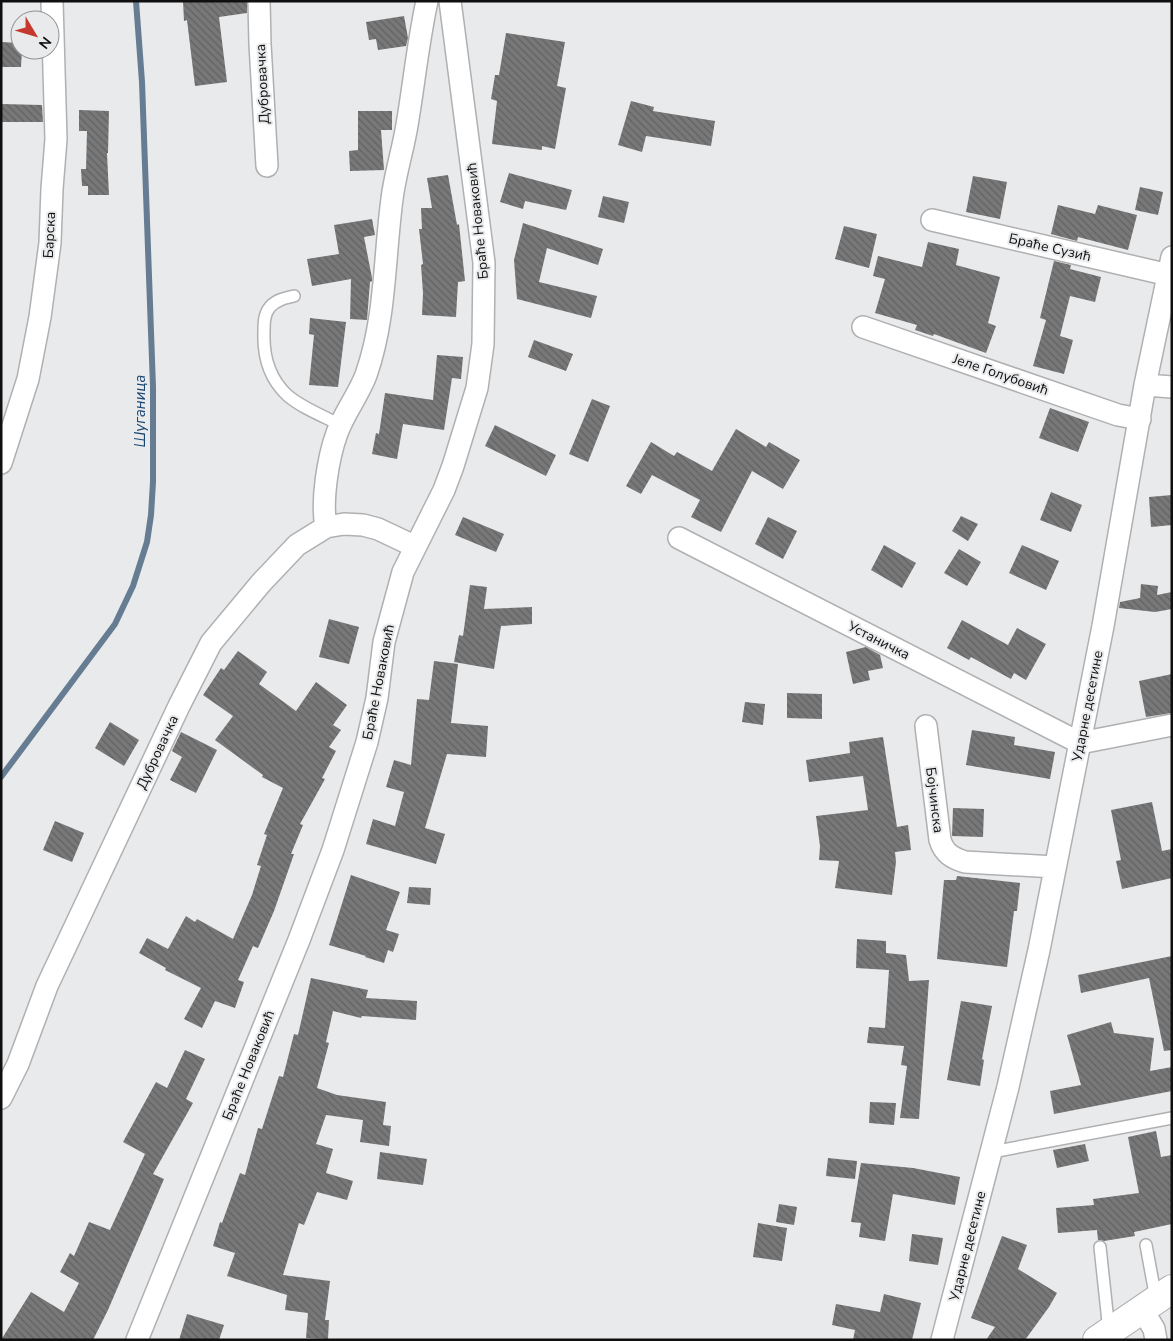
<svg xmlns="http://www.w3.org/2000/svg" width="1173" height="1341" viewBox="0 0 1173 1341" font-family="'Nunito Sans',sans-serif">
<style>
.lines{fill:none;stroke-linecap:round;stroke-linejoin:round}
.stream{stroke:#657c92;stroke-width:6}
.building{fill:url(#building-back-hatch)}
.lane-casing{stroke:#b0b0b2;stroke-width:14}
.street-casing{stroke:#b0b0b2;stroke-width:24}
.secondary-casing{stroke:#b0b0b2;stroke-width:30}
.lane{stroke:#fff;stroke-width:11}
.street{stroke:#fff;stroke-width:21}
.secondary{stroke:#fff;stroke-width:28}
.labels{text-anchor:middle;stroke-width:4;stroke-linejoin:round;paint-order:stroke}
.street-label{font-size:14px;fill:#0f0f10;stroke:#e9eaeb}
.water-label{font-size:15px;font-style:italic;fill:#174672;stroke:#e9eaeb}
</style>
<defs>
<pattern id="building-back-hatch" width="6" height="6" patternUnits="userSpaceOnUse" patternTransform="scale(1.25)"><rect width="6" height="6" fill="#787879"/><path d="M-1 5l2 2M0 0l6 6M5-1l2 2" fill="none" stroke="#616162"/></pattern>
</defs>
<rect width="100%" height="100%" fill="#e9eaeb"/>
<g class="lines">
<path class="stream" d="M1,777L115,624L133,586L147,542L151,515L153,482V387L142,82L136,1"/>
</g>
<path class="building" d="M183,1H247V13L219,17L227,82L195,86L187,20L184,21Z
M404,16L408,38L406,46L378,50L376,39L369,40L366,22Z
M506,33L565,42L557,86L566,88L555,149L542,146V150L492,144L497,101L491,99L495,75H499Z
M1,42L20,43V50H22L21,67H1Z
M631,101L654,107L653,111L715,121L711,146L646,136L642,152L618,145Z
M2,104L42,105L43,122H2Z
M79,110L109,111L108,153H107L109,195H88V186H82L81,169H86L87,131H79Z
M358,111H392V130H381L384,170L350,171L349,151L358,150Z
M509,173L572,190L566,210L525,201L523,209L500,202Z
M448,175L457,225L459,224L465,281L458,282L456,317L422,315L423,293L421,265L423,264L419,229H422L421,208H432L427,178Z
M973,176L1007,182L1000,219L966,212Z
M1140,187L1163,192L1158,215L1135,210Z
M603,196L629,202L624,223L598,217Z
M1058,205L1095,214L1098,205L1137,215L1128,250L1078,237L1077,241L1051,234Z
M372,219L375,235L364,237L372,278V281L370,282L367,320L350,319L351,279L312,286L307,259L339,254L334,225Z
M523,223L603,249L598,265L547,248L539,282L597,296L591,318L517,299L514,260Z
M844,226L877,234L869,268L835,259Z
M928,242L959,249L956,265L1000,277L988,323L996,326L986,353L934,334L933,336L915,330L917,325L875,313L885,279L873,276L878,256L922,267Z
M1054,261L1071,265L1070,269L1101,277L1095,302L1070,296L1060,336L1073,340L1064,374L1033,366L1046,320L1040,318Z
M310,318L346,322L338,387L309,385L314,335L309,334Z
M534,340L573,354L566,371L528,357Z
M437,355L463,357L461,379L452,378L444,430L403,424L397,459L372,454L376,433L379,434L385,393L433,400Z
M592,399L610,406L588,462L569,454Z
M1050,408L1089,422L1078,452L1039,438Z
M495,425L556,455L546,476L485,446Z
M736,429L766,447L769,442L800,460L783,489L752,471L721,532L691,517L700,500L652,475L641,494L626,486L651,442L674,456L677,452L712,471Z
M1051,492L1082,505L1071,532L1040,520Z
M1172,495V525L1151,527L1149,497Z
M961,516L978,524L968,541L952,531Z
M463,517L504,534L496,552L455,535Z
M768,517L797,531L783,559L755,544Z
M884,545L916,563L902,588L871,570Z
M1022,545L1059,561L1046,590L1009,573Z
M959,549L981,562L967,586L944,573Z
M1141,584L1158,586L1157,595L1172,592V609L1155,612L1119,608L1120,602L1140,598Z
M470,585L487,587L484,609L532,607V624L501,626L494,669L454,662L459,635L463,636Z
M329,619L359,627L349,664L319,657Z
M962,620L1008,645L1017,628L1046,644L1026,680L1014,673L1011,679L971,657L969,660L947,648Z
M866,647L880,655L883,668L868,671L870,680L853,684L846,652Z
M238,651L267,672L259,684L296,711L316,682L347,705L333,725L341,730L329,747L336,751L322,778L325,779L300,824L303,825L291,854H294L274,911L258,948L253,946L238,980L244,982L235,1008L215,1001L202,1028L184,1019L201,988L165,970L166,968L139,953L147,938L168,949L186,916L195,922L197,919L233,939L252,895L261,866L257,865L267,835L264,834L283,788L262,777L263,775L215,740L233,716L203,695L221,668L224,670Z
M434,661L458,664L451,723L488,726L486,757L447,754L425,828L445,834L436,864L366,844L373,819L395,826L404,792L386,787L394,760L411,765L417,699L429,700Z
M1172,674V713L1146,717L1139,681Z
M787,693L822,694V719L787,718Z
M745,702L765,704L763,725L742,722Z
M110,722L139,740L124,766L95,748Z
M972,730L1015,737L1014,745L1055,752L1050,779L966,765Z
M181,732L217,750L196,793L170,780L182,757L172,751Z
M883,737L897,827L908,825L911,850L895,852L896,862L892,895L835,888L839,861L819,860L820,846L816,816L868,810L863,776L809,782L806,760L850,753L849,742Z
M1152,802L1162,851L1172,849V878L1122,889L1116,861L1121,860L1111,810Z
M953,808L984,809L983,837L952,836Z
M55,821L84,833L72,862L43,850Z
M351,875L400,892L386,930L399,934L393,952L388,950L384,963L365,957L366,956L329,945Z
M957,876L1020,883L1017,911H1014L1007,967L937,959L944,880H956Z
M409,887L431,888L430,905L407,903Z
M857,939L886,941V953L906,955L909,981L929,980L919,1119L900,1118L907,1066L901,1065L904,1046L867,1043L869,1027L885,1028L889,970L856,968Z
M1172,956V1050L1164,1051L1149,978L1081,993L1078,975Z
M311,978L368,990L366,998L417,1001L416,1020L362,1016L361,1018L333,1011L326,1042L329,1043L317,1088L337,1095L386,1102L383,1125L391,1126L389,1146L360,1142L363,1120L326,1115L316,1144L333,1149L326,1173L353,1181L347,1200L317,1192L304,1225L299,1223L283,1275L330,1281L325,1320H329L328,1339L306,1338L308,1313L285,1310L287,1295L227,1276L235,1253L213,1246L220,1222L222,1223L240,1173L245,1175L258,1128L262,1129L279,1076L283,1077L294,1034L298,1035Z
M961,1001L992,1006L982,1059L984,1060L980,1086L947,1080Z
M1111,1022L1114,1033L1154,1038L1150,1071L1172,1067V1091L1054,1114L1050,1091L1081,1085L1067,1035Z
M185,1050L205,1059L186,1099L193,1103L153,1174L164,1179L108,1310L93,1340H1L31,1292L64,1312L79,1283L60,1272L70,1253L74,1256L89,1222L110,1230L145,1154L123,1142L156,1082L167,1088Z
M870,1102L896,1103L894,1125L869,1123Z
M1156,1131L1161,1157L1172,1155V1224L1134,1232L1135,1236L1104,1241L1098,1240L1097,1230L1058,1233L1056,1208L1094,1205L1093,1199L1139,1193L1128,1137Z
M1085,1144L1089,1161L1057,1168L1053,1150Z
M380,1152L427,1159L423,1185L377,1179Z
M828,1158L857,1161L855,1179L826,1176Z
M861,1163L913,1168L960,1177L955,1205L893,1194L885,1241L859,1237L861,1223L851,1222Z
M779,1204L797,1207L794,1225L776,1222Z
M758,1223L787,1228L782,1261L753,1257Z
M912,1234L943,1238L938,1265L909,1261Z
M1002,1236L1027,1245L1018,1269L1057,1293L1049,1307L1025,1340H986L995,1327L971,1318Z
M884,1294L921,1303L912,1340H853L855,1330L832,1325L836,1304L880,1312Z
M187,1314L224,1325L219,1340H179Z"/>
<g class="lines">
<defs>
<path id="lane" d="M294,296C285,298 276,300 270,307C264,314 264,323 264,332C263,357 269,378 287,395C302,408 323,416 341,425
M992,1152L1172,1118
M1146,1245L1156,1299
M1100,1247L1109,1331"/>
<path id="street" d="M259,1L260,44L267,166
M932,220L1169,275
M863,327L1118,415L1140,419
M1145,385L1172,387
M1,463L28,379L40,317L50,243L52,189L56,139L52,1
M326,527C321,501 328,458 337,433C344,413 358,396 366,375C386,318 384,259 392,199C395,174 403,150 407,125C414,84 418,42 427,1
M679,538L1080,743L1172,725
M926,726L940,840C944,853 952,858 965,862L1055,867
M1,1098L18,1064L47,986L179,706L211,643L261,583L297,545L326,527L344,524L363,525L378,529L414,546
M1142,1309L1154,1329L1156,1340
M137,1340L299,940L333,850L367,742L377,698L384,642L403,572L444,490L453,466L477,388L483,344L484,263L450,1
M942,1340L1008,1087L1039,950L1103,626L1145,385L1172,257"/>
<path id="secondary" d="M1097,1340L1172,1289"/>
</defs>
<use href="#lane" class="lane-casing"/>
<use href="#street" class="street-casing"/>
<use href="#secondary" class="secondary-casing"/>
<use href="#lane" class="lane"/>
<use href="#street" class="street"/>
<use href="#secondary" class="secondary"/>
</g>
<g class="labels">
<g class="street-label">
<text transform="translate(262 84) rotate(-93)" y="5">Дубровачка</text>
<text transform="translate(477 221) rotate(-96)" y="5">Браће Новаковић</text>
<text transform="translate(49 235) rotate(-87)" y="5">Барска</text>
<text transform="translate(1050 247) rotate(13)" y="5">Браће Сузић</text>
<text transform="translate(1001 374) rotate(19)" y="5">Јеле Голубовић</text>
<text transform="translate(879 640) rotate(27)" y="5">Устаничка</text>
<text transform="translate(378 682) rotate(-79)" y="5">Браће Новаковић</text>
<text transform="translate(1087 706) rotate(-79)" y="5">Ударне десетине</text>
<text transform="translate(157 752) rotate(-65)" y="5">Дубровачка</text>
<text transform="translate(935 800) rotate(83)" y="5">Бојчинска</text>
<text transform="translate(248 1065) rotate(-68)" y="5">Браће Новаковић</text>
<text transform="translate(967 1246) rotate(-76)" y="5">Ударне десетине</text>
</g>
<g class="water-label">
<text transform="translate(140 411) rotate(-90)" y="5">Шуганица</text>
</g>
</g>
<rect width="1173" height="1341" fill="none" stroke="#0f0f10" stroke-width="5"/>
<g transform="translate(35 35) rotate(128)"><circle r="24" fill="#e9eaeb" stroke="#929293"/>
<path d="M0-4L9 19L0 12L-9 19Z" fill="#c6382e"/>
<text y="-8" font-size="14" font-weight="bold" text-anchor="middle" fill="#0f0f10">N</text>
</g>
</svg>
